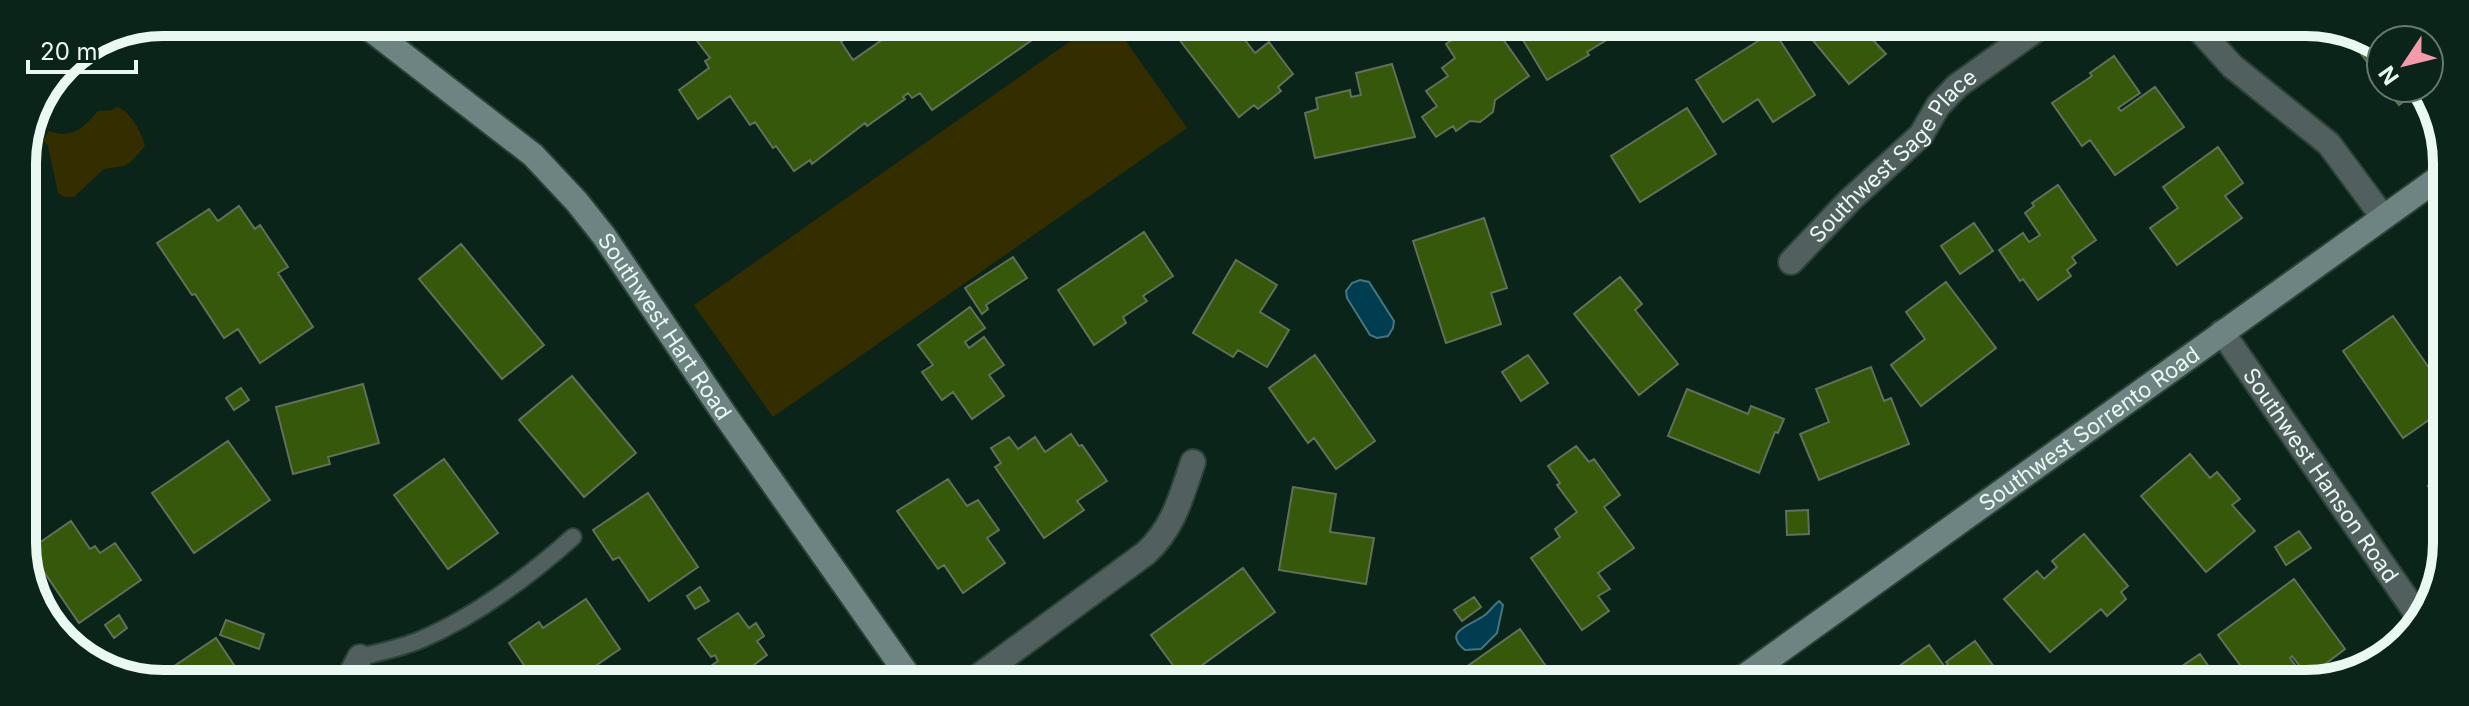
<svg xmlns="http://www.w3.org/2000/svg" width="2469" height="706" viewBox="0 0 2469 706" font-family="Inter,sans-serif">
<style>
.green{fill:#342d00}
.water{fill:#003d50;stroke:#467580;stroke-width:2}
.building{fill:#35580a;stroke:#626f59;stroke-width:2}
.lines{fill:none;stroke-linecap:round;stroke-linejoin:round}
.lane-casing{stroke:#2a4237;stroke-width:20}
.street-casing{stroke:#2a4237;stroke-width:28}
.secondary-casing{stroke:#2a4237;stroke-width:28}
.lane{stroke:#515f5e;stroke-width:16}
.street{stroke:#515f5e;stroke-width:24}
.secondary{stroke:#6e8483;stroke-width:24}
.labels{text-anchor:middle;stroke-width:6;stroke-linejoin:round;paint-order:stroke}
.street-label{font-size:22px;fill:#e9f8f0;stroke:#0b2419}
.rim{fill:none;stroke:#e9f8f0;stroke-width:10}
</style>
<rect width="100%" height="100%" fill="#0b2419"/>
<path class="green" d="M1095,24H1114L1187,128L773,417L694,305Z
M117,107C130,111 142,133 145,146L131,162L124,166L104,169L74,197H64L58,193L48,146L43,140L49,131C72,140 84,127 98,111L112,110Z"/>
<path class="water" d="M1360,280L1369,282L1394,321L1393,328L1388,336L1377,338L1370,335L1347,298L1346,291L1352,283Z
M1499,601L1503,605L1497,633L1481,649L1465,650C1441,631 1472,625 1485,615C1490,611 1494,605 1499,601Z"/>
<path class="building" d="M690,23H838L848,37L841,42L853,60L905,24H1055L932,110L920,93L912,98L908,93L903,97L905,99L867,126L865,123L812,164L810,160L794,171L776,146L773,148L755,122L750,125L730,96L698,119L679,90L709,68L705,61L710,58L691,33L694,30Z
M1195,24H1258L1242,36L1255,53L1269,42L1293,74L1278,87L1281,91L1258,109L1254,105L1239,117L1178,38Z
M1473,25H1493L1529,76L1495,100L1493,112L1480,122L1470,121L1456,131L1453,126L1436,137L1422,117L1437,106L1426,91L1448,76L1442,68L1455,58L1446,44Z
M1514,25H1606L1603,27L1610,38L1587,52L1589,55L1547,80Z
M1801,26H1891L1873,40L1886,54L1849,84Z
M1774,31L1815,95L1773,122L1758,99L1723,122L1696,80Z
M2352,33L2381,51V81L2348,36Z
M2114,56L2140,93L2118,108L2121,111L2155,87L2184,127L2115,175L2090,140L2082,146L2052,103L2092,76L2090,73Z
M1392,64L1415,137L1315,158L1305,113L1318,109L1316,98L1350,90L1351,97L1361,95L1356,73Z
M2386,88H2421L2399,105Z
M1687,108L1716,154L1640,202L1611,156Z
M2218,147L2243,183L2225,196L2242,218L2177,265L2150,228L2178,208L2163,187Z
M2058,185L2096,240L2072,257L2076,263L2067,270L2071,276L2038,300L2023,279L2020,281L1999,250L2023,233L2029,242L2040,235L2025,213L2034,206L2032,203Z
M239,206L255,229L260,225L288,267L278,273L313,327L260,363L238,329L224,338L195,294L192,295L157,243L209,209L218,221Z
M1484,218L1507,288L1491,293L1501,324L1446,343L1413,241Z
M1974,223L1993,251L1960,274L1941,246Z
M1144,232L1173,276L1143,296L1147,301L1123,317L1126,323L1094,345L1058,290Z
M461,244L544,345L502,379L419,279Z
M1013,257L1027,278L986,305L988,309L982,314L965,288Z
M1236,260L1277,285L1260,312L1289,330L1267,367L1238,350L1233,357L1193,333Z
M1620,277L1642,304L1635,310L1678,364L1639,395L1574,314Z
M1946,282L1996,348L1921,406L1891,365L1925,339L1906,312Z
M970,307L985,328L965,342L969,348L984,337L1004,365L989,375L1004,396L972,419L953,392L942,400L922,372L933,365L918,345Z
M2393,316L2443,388V410L2403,438L2343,351Z
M1315,355L1375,441L1336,469L1314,438L1308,443L1269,388Z
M1528,355L1548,383L1521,401L1502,372Z
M1871,367L1884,401L1891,398L1909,444L1819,480L1800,434L1829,422L1816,389Z
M572,376L636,453L584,497L519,420Z
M363,384L379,443L328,457L330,464L293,474L276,407Z
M241,388L249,400L234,410L226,398Z
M1687,389L1748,414L1751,406L1784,419L1778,433L1775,432L1759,473L1668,436Z
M1071,434L1079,446L1082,445L1107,481L1077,501L1084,510L1044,538L995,467L1001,463L991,448L1009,437L1018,449L1035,437L1045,452Z
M228,441L270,500L194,553L152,493Z
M1576,446L1589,462L1594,459L1620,495L1604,507L1634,548L1598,573L1610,589L1598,596L1609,611L1582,630L1531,558L1560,537L1555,529L1577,512L1557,485L1560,483L1548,466Z
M2190,454L2210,478L2217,472L2240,499L2232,505L2255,531L2206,572L2141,496Z
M444,459L498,533L448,569L394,495Z
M2443,476V509L2428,486Z
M948,479L967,506L978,500L999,530L987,538L1005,563L963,593L944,565L938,569L897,511Z
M1293,487L1336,494L1330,532L1374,538L1366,584L1279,570Z
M648,493L698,567L649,601L619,557L613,560L593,530Z
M1808,510L1809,534L1787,535L1786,511Z
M71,521L90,549L95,546L100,553L115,543L141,580L79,623L29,550Z
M2299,531L2311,548L2286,565L2275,547Z
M2084,534L2128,586L2121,592L2126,599L2107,616L2101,609L2050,652L2004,599L2037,571L2044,579L2057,567L2052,561Z
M1243,568L1275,612L1183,679L1151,635Z
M2294,579L2345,649L2308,677L2292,656L2290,658L2298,669L2278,684L2269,673L2254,684L2218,635Z
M700,587L709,601L695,609L687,596Z
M1474,597L1481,607L1462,621L1454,610Z
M586,599L620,649L575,680H534L509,643L539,622L543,628Z
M738,613L749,628L756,623L764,636L757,641L767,655L733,681L712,680L705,670L718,661L715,655L711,657L698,639Z
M119,615L127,628L114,638L105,625Z
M226,620L264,634L259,649L220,635Z
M1520,629L1557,682H1445Z
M216,638L244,680L155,679Z
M1975,641L2006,683H1906L1895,669L1929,645L1945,667L1948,664L1946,662Z
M2200,654L2221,684L2157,683Z"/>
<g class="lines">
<defs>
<path id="lane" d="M360,657C380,652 401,648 420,640C476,616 527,578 573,537"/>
<g id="street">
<path d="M2196,26L2232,66L2329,144L2383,217"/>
<path id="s1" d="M1791,262L1849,201L1921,135L1938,106L1957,86L2041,26"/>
<path id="s2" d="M2222,332L2419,617"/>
<path d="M348,680L360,657"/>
<path d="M972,681L1146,553C1174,527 1181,497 1193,462"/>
</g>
<g id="secondary">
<path id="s3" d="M361,22L533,155L577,202L604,236L725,415L912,681"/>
<path id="s4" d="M1735,683L2444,174"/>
</g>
</defs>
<use href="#lane" class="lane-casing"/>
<use href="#street" class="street-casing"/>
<use href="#secondary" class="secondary-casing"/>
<use href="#lane" class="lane"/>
<use href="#street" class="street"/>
<use href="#secondary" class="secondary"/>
</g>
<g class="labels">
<g class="street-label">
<text dy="8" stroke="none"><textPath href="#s1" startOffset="148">Southwest Sage Place</textPath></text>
<text dy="8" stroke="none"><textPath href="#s3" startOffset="434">Southwest Hart Road</textPath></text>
<text dy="8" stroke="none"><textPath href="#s4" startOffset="436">Southwest Sorrento Road</textPath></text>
<text dy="8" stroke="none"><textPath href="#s2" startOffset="174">Southwest Hanson Road</textPath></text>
</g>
</g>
<path d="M0 0H2469V706H0ZM163 36H2306A127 127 0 0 1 2433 163V543A127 127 0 0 1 2306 670H163A127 127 0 0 1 36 543V163A127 127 0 0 1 163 36Z" fill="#0b2419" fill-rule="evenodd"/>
<path class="rim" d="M163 36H2306A127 127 0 0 1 2433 163V543A127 127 0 0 1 2306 670H163A127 127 0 0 1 36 543V163A127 127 0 0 1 163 36Z"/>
<g transform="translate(2405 64) rotate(235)"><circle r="38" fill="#0b2419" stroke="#64796f" stroke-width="2"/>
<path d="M0-6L14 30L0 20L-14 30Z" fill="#f39aab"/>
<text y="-12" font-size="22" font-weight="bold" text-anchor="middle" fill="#e9f8f0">N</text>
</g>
<path d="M28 60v12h108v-12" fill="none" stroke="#e9f8f0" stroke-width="4"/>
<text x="40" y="60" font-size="24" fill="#e9f8f0" stroke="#0b2419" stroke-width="6" paint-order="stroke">20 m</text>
</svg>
